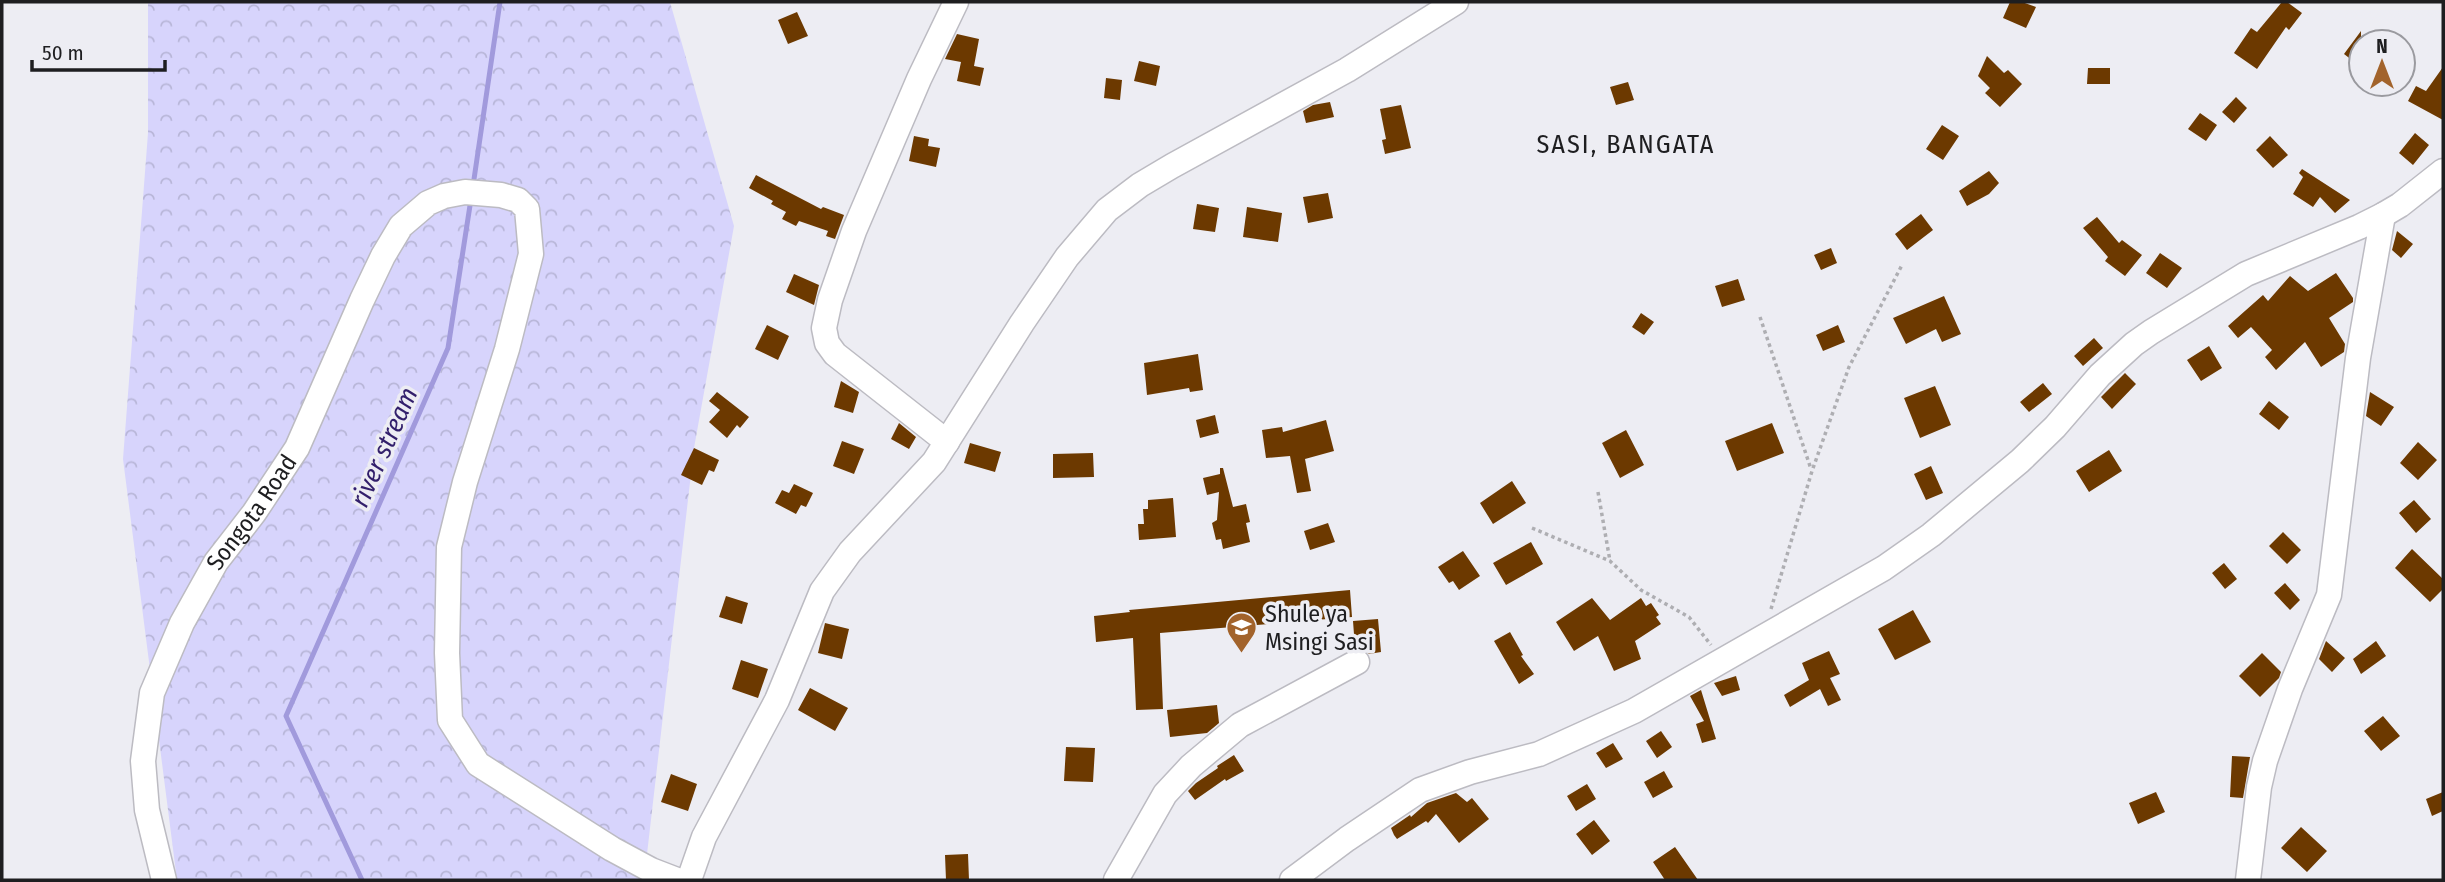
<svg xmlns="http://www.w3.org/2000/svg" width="2445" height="882" viewBox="0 0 2445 882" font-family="'Fira Sans Condensed',sans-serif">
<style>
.forest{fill:url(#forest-crowns)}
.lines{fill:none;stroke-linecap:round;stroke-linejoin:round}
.stream{stroke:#a19adc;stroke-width:5}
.building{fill:#6c3900}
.minor-casing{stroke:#bcbbc2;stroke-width:27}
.path{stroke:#aeaeb2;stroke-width:3.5;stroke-dasharray:3.5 3.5;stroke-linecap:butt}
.minor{stroke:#fff;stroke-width:24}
.labels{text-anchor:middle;stroke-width:7;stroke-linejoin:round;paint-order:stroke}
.street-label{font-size:24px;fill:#1e1e20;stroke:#ededf3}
.poi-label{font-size:24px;fill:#1e1e20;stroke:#ededf3;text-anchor:start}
.neighbourhood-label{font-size:26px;letter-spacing:2px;fill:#1e1e20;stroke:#ededf3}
.water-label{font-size:26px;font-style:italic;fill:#321f6b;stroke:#ededf3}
</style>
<defs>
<pattern id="forest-crowns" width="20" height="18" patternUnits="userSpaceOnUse" patternTransform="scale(1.75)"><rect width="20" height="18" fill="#d7d4fc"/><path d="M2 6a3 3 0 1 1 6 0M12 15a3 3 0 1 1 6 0" fill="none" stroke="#b8b6d8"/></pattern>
</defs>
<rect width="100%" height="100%" fill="#ededf3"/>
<path class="forest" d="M148,2H670L734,226L694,448L644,880H177L123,459L148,133Z"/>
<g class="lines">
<path class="stream" d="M473,186L500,2
M362,880L286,716L448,348L471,199"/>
</g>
<path class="building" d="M2010,2H2022L2036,7L2026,28L2003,18Z
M2282,2H2287L2302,13L2289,30L2286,27L2257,69L2234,53L2251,28L2257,32Z
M797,12L808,36L788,44L778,20Z
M2361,31V67L2344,54Z
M957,34L979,39L974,66L984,68L980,86L957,81L961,62L945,59Z
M1987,56L2004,73L2008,70L2022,84L2000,107L1985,93L1990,88L1978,76Z
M1139,61L1160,66L1156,86L1134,81Z
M2443,67V120L2408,101L2416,86L2426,91Z
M2088,68H2110V84H2087Z
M1106,78L1122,80L1120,100L1104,98Z
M1628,82L1634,100L1616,105L1610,87Z
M2236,97L2247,108L2234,123L2222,112Z
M1330,102L1334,117L1306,123L1303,111L1313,105Z
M1401,105L1411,148L1385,154L1382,140L1386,139L1380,109Z
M2200,113L2217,125L2206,141L2188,129Z
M1942,125L1959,136L1943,160L1926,149Z
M2415,133L2429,145L2413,165L2399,153Z
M914,136L929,139L928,146L940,148L936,167L909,161Z
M2270,136L2288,155L2273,168L2256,150Z
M2302,169L2350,200L2335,213L2320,197L2313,207L2293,194L2303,177L2299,173Z
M1989,171L1999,183L1989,194L1967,206L1959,191Z
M756,175L821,209L823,207L844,215L835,239L826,236L828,231L799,221L796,226L782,219L786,212L771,204L773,201L749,188Z
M1328,193L1333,218L1308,223L1303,197Z
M1197,204L1219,208L1215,232L1193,229Z
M1247,207L1282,213L1278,242L1243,237Z
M1921,214L1933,230L1907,250L1895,234Z
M2097,217L2119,243L2122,240L2142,255L2125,276L2105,261L2108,257L2083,228Z
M2397,231L2413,244L2401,258L2392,250Z
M1831,248L1837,263L1821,270L1814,255Z
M2160,253L2182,268L2167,288L2146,273Z
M2336,273L2353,298V302L2329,318L2345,344L2344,352L2321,367L2305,342L2276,370L2265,357L2272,350L2251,327L2238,338L2228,326L2263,295L2268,301L2290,276L2308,291Z
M794,274L819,285L814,305L786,292Z
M1738,279L1745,300L1722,307L1715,286Z
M1944,296L1961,334L1942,342L1936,329L1906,344L1893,318Z
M1641,313L1654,322L1644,335L1632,327Z
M767,325L789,336L778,360L755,349Z
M1838,325L1845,342L1823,351L1816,335Z
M2094,338L2103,348L2083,366L2074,356Z
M2209,346L2222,368L2201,381L2187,360Z
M1198,354L1203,390L1190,392L1189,388L1147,395L1144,363Z
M2125,373L2136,384L2112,409L2101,397Z
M841,381L859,392L853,413L834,407Z
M2043,383L2052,394L2029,412L2020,402Z
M1935,386L1951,425L1920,438L1904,398Z
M717,392L749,417L740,428L737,425L727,438L709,422L720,410L709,401Z
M2370,392L2394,407L2381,426L2366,416Z
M2269,401L2289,417L2279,430L2259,414Z
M1215,415L1219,433L1200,438L1196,420Z
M1326,420L1334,451L1305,459L1311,491L1297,493L1290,456L1266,458L1262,430L1282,427L1283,432Z
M899,423L916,437L909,449L891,439Z
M1772,423L1784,453L1737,471L1725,441Z
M1626,430L1644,465L1620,478L1602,443Z
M842,441L864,449L854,474L833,466Z
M2418,442L2437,460L2418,480L2400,463Z
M970,443L1001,452L995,472L964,463Z
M694,448L719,460L714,472L709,470L702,485L681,475Z
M2109,450L2122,471L2089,492L2076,471Z
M1093,453L1094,477L1053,478V454Z
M1931,466L1943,493L1926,500L1914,474Z
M1220,468H1223L1233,507L1246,504L1250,522L1246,523L1250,542L1223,549L1221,539L1216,540L1212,523L1217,520L1219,492L1207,495L1203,478L1220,474Z
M1512,481L1526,503L1493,524L1480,503Z
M794,484L813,493L806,507L801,505L796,514L775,503L782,490L789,493Z
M1173,498L1176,537L1139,540L1138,524H1144L1143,509H1148V500Z
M2414,500L2431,519L2416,533L2399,513Z
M1328,523L1335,542L1310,550L1304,531Z
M2283,532L2301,550L2287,564L2269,546Z
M1531,542L1543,564L1506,585L1493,563Z
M2412,549L2443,579V589L2430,602L2395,568Z
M1463,551L1480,576L1459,590L1453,581L1449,583L1438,567Z
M2224,563L2237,579L2225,589L2212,573Z
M2285,583L2300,600L2290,610L2274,593Z
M1350,590L1352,617L1160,633L1163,709L1136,710L1133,638L1096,642L1094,616L1130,612L1129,610Z
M726,596L748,603L742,624L719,617Z
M1592,598L1610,620L1641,598L1646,606L1651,603L1659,615L1656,617L1661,624L1635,641L1641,659L1614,671L1598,636L1574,651L1556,622Z
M1913,610L1931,642L1895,660L1878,629Z
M1378,619L1381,652L1369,654L1364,649L1355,648L1353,621Z
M825,623L849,629L842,659L818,653Z
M1510,632L1523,655L1521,656L1534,674L1519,684L1494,641Z
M2326,641L2345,658L2332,672L2319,659Z
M2376,641L2386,656L2361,674L2353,659Z
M1829,651L1840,674L1830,678L1841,700L1828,706L1820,689L1790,707L1784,695L1809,680L1802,663Z
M2262,653L2281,672L2279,678L2260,697L2239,676Z
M741,660L768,669L758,698L732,689Z
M1736,676L1740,690L1722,696L1714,683Z
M810,688L848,708L835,731L798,710Z
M1701,690L1716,739L1702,743L1696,724L1704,721L1690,696Z
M1217,705L1219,723L1207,733L1170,737L1167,710Z
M2383,716L2400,736L2381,751L2364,731Z
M1661,731L1672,747L1657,758L1646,741Z
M1613,743L1623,759L1606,768L1596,753Z
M1066,747L1095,748L1093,782L1064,781Z
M1234,755L1244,771L1226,781L1225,779L1195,800L1188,791L1196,783L1218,768L1217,766Z
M2232,756L2250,757L2243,798L2230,797Z
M1664,771L1673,787L1653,798L1644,782Z
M671,774L697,784L688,811L661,802Z
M1587,784L1596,799L1576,811L1567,796Z
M2156,792L2165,812L2138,824L2129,803Z
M2443,792V811L2432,816L2426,799Z
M1456,793L1467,802L1472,798L1489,819L1459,843L1436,814L1428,823L1426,821L1397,839L1394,835L1391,828L1410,815L1411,817L1427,803Z
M1594,820L1610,841L1592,855L1576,834Z
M2301,827L2327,851L2307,872L2281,848Z
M1675,847L1698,880H1665L1653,862Z
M968,854L969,880H946L945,855Z"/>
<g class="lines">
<defs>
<g id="minor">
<path d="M947,442L835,354L827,343L824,328L830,300L854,231L919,79L956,2"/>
<path id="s1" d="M164,880L147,810L143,761L152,693L182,623L216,562L254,513L297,448L362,300L383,256L401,226L428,203L444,196L465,192L501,195L518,200L527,209L531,254L507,349L465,482L449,547L447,653L450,720L478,764L612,849L651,870L677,880"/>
<path d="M689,880L704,837L777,700L822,591L850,552L934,462L1022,323L1067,257L1107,210L1140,185L1172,166L1347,70L1456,2"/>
<path d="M1116,880L1165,794L1191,766L1240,725L1357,662"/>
<path d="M1292,880L1347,839L1420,790L1470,772L1539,754L1634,711L1884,568L1931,535L2020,461L2055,427L2100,375L2134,344L2151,332L2246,274L2359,227L2383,215L2400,205L2443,171"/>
<path d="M2248,880L2259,787L2265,761L2290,689L2329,595L2358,358L2383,215"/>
</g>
</defs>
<use href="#minor" class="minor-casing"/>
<path class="path" d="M1760,317L1811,469
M1598,492L1610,561
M1532,528L1610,561L1641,590L1689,617L1711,645
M1771,609L1812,471L1849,367L1902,265"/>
<use href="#minor" class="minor"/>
</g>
<defs>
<symbol id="school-pin" viewBox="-11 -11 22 30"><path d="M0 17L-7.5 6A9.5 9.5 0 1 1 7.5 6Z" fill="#a2632b" stroke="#ededf3"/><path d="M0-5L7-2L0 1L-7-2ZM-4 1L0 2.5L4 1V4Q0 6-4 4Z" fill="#fff"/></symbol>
</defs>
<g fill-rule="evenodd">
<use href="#school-pin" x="1224" y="610" width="35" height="47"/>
</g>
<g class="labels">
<g class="street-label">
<text dy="8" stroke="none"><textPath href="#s1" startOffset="397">Songota Road</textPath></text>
</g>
<g class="poi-label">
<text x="1265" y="622">Shule ya<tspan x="1265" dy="28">Msingi Sasi</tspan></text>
</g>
<g class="neighbourhood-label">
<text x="1626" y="153">SASI, BANGATA</text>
</g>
<g class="water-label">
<text transform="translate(384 447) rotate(-66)" y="9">river stream</text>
</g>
</g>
<rect width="2445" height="882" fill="none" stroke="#1e1e20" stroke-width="7"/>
<g transform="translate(2382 63)"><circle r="33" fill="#ededf3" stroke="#9a9a9f" stroke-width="2"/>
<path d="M0-5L12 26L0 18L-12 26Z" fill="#a2632b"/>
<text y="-10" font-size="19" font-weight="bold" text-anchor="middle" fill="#1e1e20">N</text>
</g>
<path d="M32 60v10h133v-10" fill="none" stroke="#1e1e20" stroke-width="3.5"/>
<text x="42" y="60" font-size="21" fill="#1e1e20" stroke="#ededf3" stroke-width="5" paint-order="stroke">50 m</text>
</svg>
